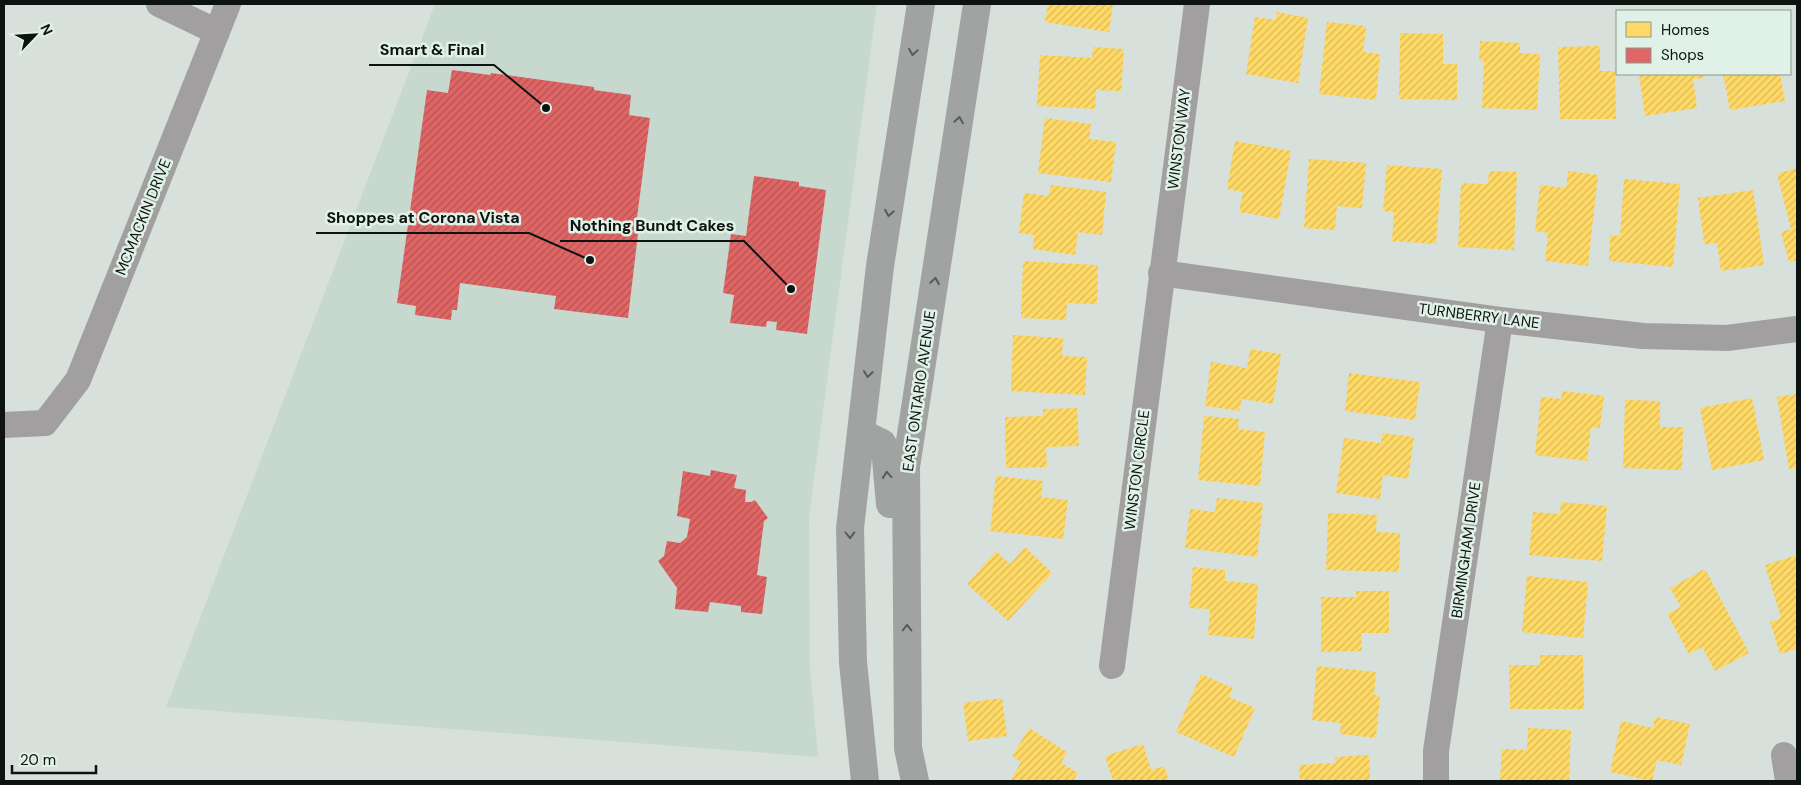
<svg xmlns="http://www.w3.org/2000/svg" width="1801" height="785" viewBox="0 0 1801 785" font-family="'DM Sans',sans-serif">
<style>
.built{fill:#c7d9cf}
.homes{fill:url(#homes-hatch)}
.shops{fill:url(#shops-hatch)}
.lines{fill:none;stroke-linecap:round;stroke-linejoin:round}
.minor{stroke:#a19fa0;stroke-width:26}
.primary{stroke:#a1a3a2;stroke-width:28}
.oneway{stroke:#575b59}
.labels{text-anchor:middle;stroke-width:5;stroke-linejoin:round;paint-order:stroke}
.street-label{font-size:15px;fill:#0d1310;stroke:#e0f1e7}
.leader{fill:none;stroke:#0d1310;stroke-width:2}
.callout-dot{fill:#0d1310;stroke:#e0f1e7;stroke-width:2}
.callout-label{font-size:16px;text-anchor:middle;font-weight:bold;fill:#0d1310;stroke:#e0f1e7;stroke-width:5;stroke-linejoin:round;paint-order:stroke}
</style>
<defs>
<pattern id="homes-hatch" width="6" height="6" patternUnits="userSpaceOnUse" patternTransform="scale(1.25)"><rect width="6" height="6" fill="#ffd966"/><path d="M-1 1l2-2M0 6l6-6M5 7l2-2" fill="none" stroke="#d9b957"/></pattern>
<pattern id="shops-hatch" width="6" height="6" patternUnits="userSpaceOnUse" patternTransform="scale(1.25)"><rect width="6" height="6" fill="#e06666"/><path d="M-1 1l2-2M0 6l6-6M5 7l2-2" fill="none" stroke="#b45353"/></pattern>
</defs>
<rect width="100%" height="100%" fill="#d7e0db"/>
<path class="built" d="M435,4H877L809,517L810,667L818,757L166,707Z"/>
<path class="homes" d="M1048,4H1113L1109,32L1045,22Z
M1277,12L1308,18L1298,83L1246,74L1255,17L1276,20Z
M1327,22L1366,26L1363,52L1380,54L1376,100L1319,94Z
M1400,33L1443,34V64H1457V100L1399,99Z
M1480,41L1520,43V53L1540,54L1537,110L1482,108L1484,61L1479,60Z
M1600,46V71H1615L1616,119H1560L1558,47Z
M1093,47L1124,49L1121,91L1096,90L1095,109L1037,106L1040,55L1092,58Z
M1639,74H1704V78L1693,79L1697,108L1645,116Z
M1723,74H1780L1785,101L1730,110Z
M1045,118L1091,124L1089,139L1116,142L1111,182L1038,173Z
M1235,141L1291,151L1279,219L1239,212L1243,192L1227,189Z
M1309,159L1366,163L1362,208L1337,206L1335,230L1304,228Z
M1387,165L1442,169L1436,244L1392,241L1394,212L1383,211Z
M1797,168V260L1789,262L1781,232L1791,229L1777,174Z
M1489,171L1517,172L1514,250L1458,247L1461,183L1488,184Z
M1568,171L1598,175L1588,266L1545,261L1548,233L1535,231L1540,185L1566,188Z
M1624,179L1680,184L1673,267L1609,261L1610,235L1620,236Z
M1051,185L1106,192L1102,235L1078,232L1075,255L1033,249L1034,235L1019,233L1024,193L1049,196Z
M1753,190L1764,265L1721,271L1717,243L1704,244L1698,198Z
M1023,261L1098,265L1097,304L1067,303L1066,320L1021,318Z
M1013,335L1063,338L1062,356L1087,357L1085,395L1011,391Z
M1250,349L1281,354L1273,404L1242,399L1239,411L1205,406L1211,362L1247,368Z
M1349,373L1420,382L1415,420L1345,411Z
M1562,391L1604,396L1600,428L1591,427L1587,461L1535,455L1541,397L1561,399Z
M1797,394V468L1789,469L1777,397Z
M1752,398L1764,460L1712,470L1700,408Z
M1625,400L1660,401V427H1683L1682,470L1623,468Z
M1077,408L1079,446L1046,447L1047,467L1006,468L1005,417L1043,416V409Z
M1204,416L1239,419L1238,429L1265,432L1260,486L1198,480Z
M1382,433L1414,437L1408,479L1383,475L1380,499L1336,493L1344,438L1381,443Z
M996,476L1043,481L1041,497L1068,500L1063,539L990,531Z
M1217,498L1263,503L1257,557L1185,548L1190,509L1215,512Z
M1561,502L1607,506L1602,561L1529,555L1533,512L1560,514Z
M1328,513L1377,515L1376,532L1400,533L1399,572L1326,570Z
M1025,547L1052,573L1008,621L967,584L996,551L1010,564Z
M1797,555V649L1780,654L1770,622L1781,618L1765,565Z
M1193,567L1225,570V581L1258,584L1254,639L1208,635L1210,609L1189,608Z
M1705,569L1749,653L1715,671L1702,647L1689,654L1667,614L1681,607L1670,588Z
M1527,576L1588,582L1583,638L1522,632Z
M1356,591H1389V633H1361L1362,651L1321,652V597H1356Z
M1540,655H1583L1584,709H1510L1509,665H1540Z
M1317,666L1376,672L1374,695H1380L1376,738L1340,734L1341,723L1312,720Z
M1201,674L1233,688L1229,697L1255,708L1234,757L1176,732Z
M1002,698L1007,736L968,741L963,703Z
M1655,717L1690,724L1681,765L1657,760L1652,781L1610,772L1621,721L1653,728Z
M1029,728L1067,752L1061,763L1078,773L1073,781H1010L1021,762L1012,756Z
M1528,728L1571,730L1569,781H1500L1502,749L1527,750Z
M1143,744L1151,770L1164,766L1169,781H1113L1105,756Z
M1369,755L1370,781H1300L1299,765L1336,763L1335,757Z"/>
<path class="shops" d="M452,70L490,75L491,73L594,87V90L631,95L629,115L650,118L635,233L638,234L628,318L554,309L556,296L460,283L457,310H452L451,320L415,315L416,306L397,303L427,90L448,93Z
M754,176L799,182V186L826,190L807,334L776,330L777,322L767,321L766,327L730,323L734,295L723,293L731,234L746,236Z
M711,470L737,475L734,488L746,490L745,502H751L755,500L768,518L764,521L757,575L767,577L762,614L741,612V606L710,602L708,612L675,609L677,588L658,561L664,556L667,541L680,543L687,537L690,519L677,516L683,471L710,476Z"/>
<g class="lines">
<path class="minor" d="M159,4L217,32
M1161,273L1500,320L1643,336L1727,338L1797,329
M4,425L45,423L78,380L228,4
M1112,666L1197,4
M1784,755L1788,781
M1436,781V751L1500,320"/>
<path class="primary" d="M861,433L882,443L885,448L890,504
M865,781L853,662L850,528L880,266L921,4
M915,781L908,748L906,467L977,4"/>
</g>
<defs><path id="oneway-chevron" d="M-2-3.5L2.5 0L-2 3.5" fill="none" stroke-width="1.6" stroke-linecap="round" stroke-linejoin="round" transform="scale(1.25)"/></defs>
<g class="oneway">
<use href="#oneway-chevron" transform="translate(913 52) rotate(99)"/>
<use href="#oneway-chevron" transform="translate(959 120) rotate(-81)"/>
<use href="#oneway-chevron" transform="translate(889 213) rotate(99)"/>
<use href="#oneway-chevron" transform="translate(935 281) rotate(-81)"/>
<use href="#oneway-chevron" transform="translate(868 374) rotate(97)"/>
<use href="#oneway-chevron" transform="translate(887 475) rotate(-95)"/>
<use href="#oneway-chevron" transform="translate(850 535) rotate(89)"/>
<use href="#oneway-chevron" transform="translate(907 628) rotate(-90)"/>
</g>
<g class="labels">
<g class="street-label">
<text transform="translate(1179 139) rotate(-83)" y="5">WINSTON WAY</text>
<text transform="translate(143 217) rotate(-68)" y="5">MCMACKIN DRIVE</text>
<text transform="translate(1479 316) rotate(7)" y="5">TURNBERRY LANE</text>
<text transform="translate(919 391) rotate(-82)" y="5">EAST ONTARIO AVENUE</text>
<text transform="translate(1137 470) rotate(-83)" y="5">WINSTON CIRCLE</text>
<text transform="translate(1466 550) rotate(-82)" y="5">BIRMINGHAM DRIVE</text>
</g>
</g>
<path class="leader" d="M546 108L494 65H369M590 260L529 233H316M791 289L744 241H560"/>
<g class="callout-dot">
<circle cx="546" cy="108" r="5"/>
<circle cx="590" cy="260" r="5"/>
<circle cx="791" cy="289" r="5"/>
</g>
<g class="callout-label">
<text x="432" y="55">Smart &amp; Final</text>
<text x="423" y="223">Shoppes at Corona Vista</text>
<text x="652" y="231">Nothing Bundt Cakes</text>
</g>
<rect width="1801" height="785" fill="none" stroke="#0d1310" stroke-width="10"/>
<rect x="1616" y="10" width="175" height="65" fill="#e0f1e7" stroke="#8c9891"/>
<rect x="1626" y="22" width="25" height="15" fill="#ffd966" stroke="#8c9891"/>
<text x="1661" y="35" font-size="15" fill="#0d1310">Homes</text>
<rect x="1626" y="48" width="25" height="15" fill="#e06666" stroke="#8c9891"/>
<text x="1661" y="60" font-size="15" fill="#0d1310">Shops</text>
<g transform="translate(35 35) rotate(65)" stroke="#e0f1e7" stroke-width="4" paint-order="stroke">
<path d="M0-4L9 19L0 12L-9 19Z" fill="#0d1310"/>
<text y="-8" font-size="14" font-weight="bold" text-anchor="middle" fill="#0d1310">N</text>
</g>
<path d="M12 765v8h84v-8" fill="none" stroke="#0d1310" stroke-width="2.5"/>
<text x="20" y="765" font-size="15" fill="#0d1310" stroke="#e0f1e7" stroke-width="4" paint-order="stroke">20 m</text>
</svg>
